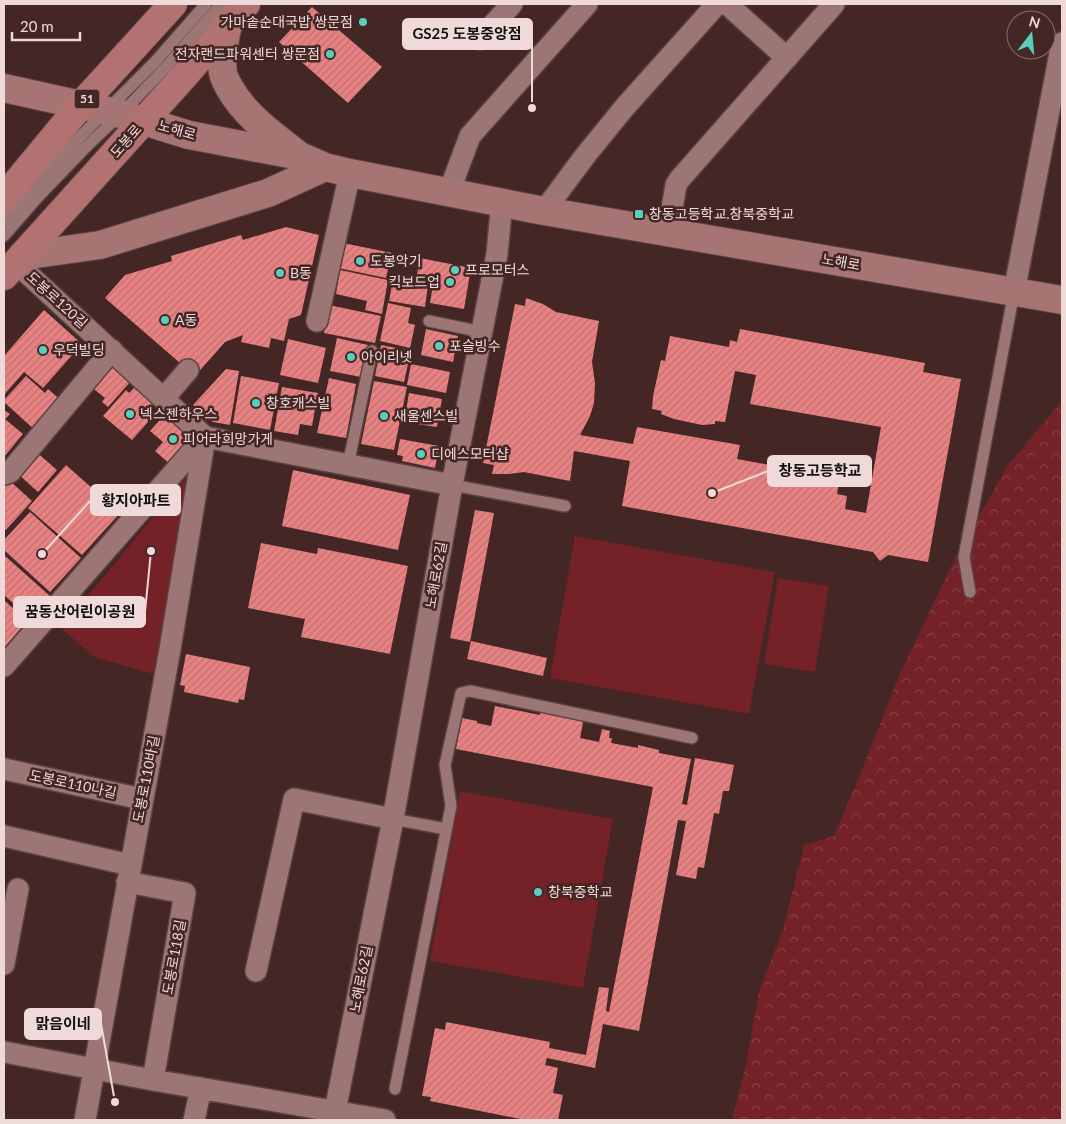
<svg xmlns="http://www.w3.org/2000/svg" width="1066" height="1124" viewBox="0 0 1066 1124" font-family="Lato,'Noto Sans KR',sans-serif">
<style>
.green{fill:#742127}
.forest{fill:url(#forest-crowns)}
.building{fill:url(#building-hatch)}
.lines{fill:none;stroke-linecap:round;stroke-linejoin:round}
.lane-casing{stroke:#5c4243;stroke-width:14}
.street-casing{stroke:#5c4243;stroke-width:24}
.secondary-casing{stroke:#5c4243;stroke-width:30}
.primary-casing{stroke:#5c4243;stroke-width:30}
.lane{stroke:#9b7675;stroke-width:11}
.street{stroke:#9b7675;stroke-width:21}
.secondary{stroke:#a77474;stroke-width:28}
.primary{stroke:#b27272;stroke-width:28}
.poi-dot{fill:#5acebc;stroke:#442625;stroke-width:2}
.labels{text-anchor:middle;stroke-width:5;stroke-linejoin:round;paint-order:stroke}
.shield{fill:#442625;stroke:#bca4a3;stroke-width:1}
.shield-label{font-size:12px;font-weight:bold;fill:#efdad9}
.poi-label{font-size:14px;fill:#efdad9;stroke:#442625;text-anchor:start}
.street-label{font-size:14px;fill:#efdad9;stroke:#442625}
.leader{fill:none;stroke:#efdad9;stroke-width:2}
.callout-dot{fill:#efdad9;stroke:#442625;stroke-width:2}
.callout{fill:#efdad9;stroke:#efdad9;stroke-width:2}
.callout-label{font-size:15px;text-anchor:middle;font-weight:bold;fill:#111}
</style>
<defs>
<pattern id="forest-crowns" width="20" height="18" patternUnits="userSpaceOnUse" patternTransform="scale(1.25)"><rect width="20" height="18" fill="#742127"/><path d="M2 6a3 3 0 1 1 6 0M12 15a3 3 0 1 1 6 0" fill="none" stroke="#884146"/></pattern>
<pattern id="building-hatch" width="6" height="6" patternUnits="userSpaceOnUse" patternTransform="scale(1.25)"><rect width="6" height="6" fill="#e78182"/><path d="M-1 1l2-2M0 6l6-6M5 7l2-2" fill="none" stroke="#bf7172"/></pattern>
</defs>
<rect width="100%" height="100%" fill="#442625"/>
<path class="green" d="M189,474L157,675L94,657L61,628Z
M575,536L775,572L749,714L550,678Z
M778,578L829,586L815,672L764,664Z
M460,791L613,819L583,988L430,961Z"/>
<path class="forest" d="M1062,401V1120H732L746,1064L759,992L783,929L804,845L834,836L860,775L899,676L956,556L1008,465Z"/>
<path class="building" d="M312,7L382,67L348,103L279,42Z
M286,227L319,235L301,315L289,319L284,341L271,338L269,348L241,342L243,335L225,342L195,376L105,298L125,275L172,261L171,256L241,235L243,240Z
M343,243L392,253L386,278L338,268Z
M420,258L471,268L464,309L430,303L434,278L417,274Z
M340,270L388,280L382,314L365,310L367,301L336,294Z
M393,279L428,285L425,307L389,301Z
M526,298L543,304L556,312L599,321L592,362L595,383L594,403L590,416L580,435L633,444L637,427L740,445L737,459L830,476L829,480L839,482L837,494L847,496L845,509L866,513L881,427L750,404L756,375L735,371L725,422L715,421V424L702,425L674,419L661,414L662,411L652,409L653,396L661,360L665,361L670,336L729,347L730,340L737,342L740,329L925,363L923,372L961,379L928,562L888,555L880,561L873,552L622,506L630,461L574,451L570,481L524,472L509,474H492L494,465L483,463L515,304L525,306Z
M388,303L411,308L408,323L415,325L410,348L380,341Z
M329,305L381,316L375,343L324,333Z
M44,310L82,344L43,388L24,372L4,395V356Z
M426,329L458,336L453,362L421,355Z
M337,338L368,345L361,377L330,371Z
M288,339L326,348L318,383L280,375Z
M381,345L411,351L404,382L375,376Z
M109,364L130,382L108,407L102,402L105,398L90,386Z
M411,364L450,372L446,393L407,385Z
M226,369L239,371L230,425L213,422L193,405Z
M26,376L45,393L48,389L63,402L37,432L4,402V400Z
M241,376L279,383L270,430L233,423Z
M329,378L356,384L346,438L317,433Z
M374,381L407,387L394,450L361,444Z
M135,387L154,404L150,408L156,413L132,440L103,416L126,390L129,393Z
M282,387L318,393L312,426L300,424L298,435L274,431Z
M409,393L442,399L437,427L404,422Z
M4,410L10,414L5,419L23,434L4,457Z
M168,411L185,425L189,444L171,465L155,451L163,442L150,431Z
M400,439L439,446L435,468L402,461L403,456L397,455Z
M34,450L57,470L38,492L16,472Z
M66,465L120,513L82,555L28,508Z
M293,470L410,495L398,550L282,526Z
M10,481L32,501L6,530L4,528V488Z
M475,510L494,513L470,642L450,638Z
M30,512L81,558L50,592L4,550V540Z
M261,543L317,554L318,548L408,566L390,654L301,637L305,619L248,608Z
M4,555L50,596L31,619L4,595Z
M4,600L27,621L4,648Z
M471,641L547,658L543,676L467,659Z
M186,654L250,667L244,700L239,699L238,703L184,692L185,686L180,685Z
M495,706L540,715L541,708L584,717L580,738L599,742L602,729L610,731L609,738H612L611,743L638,748V745L659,750V753L691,759L682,804L687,805L695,758L734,765L729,791H723L719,814L714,813L704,868L698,867L696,879L676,875L686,821L678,820L639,1031L603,1024L595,1068L547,1058L545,1065L558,1068L553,1093L563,1095L558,1120L536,1119V1120H525L430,1101L431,1097L422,1096L435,1028L445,1030L446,1022L550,1042L549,1048L586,1055L599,987L609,988L606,1011L609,1012L653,787L456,749L462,718L477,721V723L491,726Z"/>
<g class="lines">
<defs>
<path id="lane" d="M4,220L81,136L155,62L206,4
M4,236L38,197L89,144L121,114L166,67L221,4
M429,321L482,332
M348,465L372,351
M452,485L565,506
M970,592L964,557L1014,292
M393,819L446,829
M395,1089L451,806L445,765L461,693L470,691L692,738"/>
<path id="street" d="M727,4L787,58
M480,39L512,4
M449,192L470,136L587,4
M544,211L585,156L624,108L717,4
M668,232L676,185L679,180L834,4
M16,263L205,437L452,485
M1014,292L1062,43
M317,321L350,173
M164,398L188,370
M4,474L10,472L112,350
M4,666L205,437
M4,769L142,799
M4,836L130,865
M127,882L185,893L153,1080
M4,964L18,889
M256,971L294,799L393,819
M4,1052L153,1080L385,1120
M85,1120L170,649L205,437
M194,1120L201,1088
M337,1120L335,1111L393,819L452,485L497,254L502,201"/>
<path id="secondary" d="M228,24C225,40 220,57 223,73C224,78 227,83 229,87C245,116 272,134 297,154
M4,88L121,114L189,135L300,156L325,167L350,173L544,211L1062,300
M22,256L100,245L268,193L325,167"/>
<path id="primary" d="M4,198L80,106L173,4
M4,276L185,75L246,4"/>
</defs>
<use href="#lane" class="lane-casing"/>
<use href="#street" class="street-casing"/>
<use href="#secondary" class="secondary-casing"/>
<use href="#primary" class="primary-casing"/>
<use href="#lane" class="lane"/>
<use href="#street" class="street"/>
<use href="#secondary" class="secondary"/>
<use href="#primary" class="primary"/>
</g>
<g class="poi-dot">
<circle cx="363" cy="22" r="5"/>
<circle cx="330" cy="54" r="5"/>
<rect x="634" y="209" width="10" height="10" rx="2.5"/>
<circle cx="360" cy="261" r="5"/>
<circle cx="455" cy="270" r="5"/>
<circle cx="280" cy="273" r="5"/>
<circle cx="450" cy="282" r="5"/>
<circle cx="165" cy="320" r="5"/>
<circle cx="439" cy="346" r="5"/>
<circle cx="43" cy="350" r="5"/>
<circle cx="351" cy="357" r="5"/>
<circle cx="256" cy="403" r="5"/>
<circle cx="130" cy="414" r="5"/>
<circle cx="384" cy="416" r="5"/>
<circle cx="173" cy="439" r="5"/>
<circle cx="421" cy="454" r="5"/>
<circle cx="538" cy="892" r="5"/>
</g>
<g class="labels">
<rect class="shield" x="74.5" y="89.5" width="25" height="19" rx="4"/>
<g class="shield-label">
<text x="87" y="103">51</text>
</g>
<g class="poi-label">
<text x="353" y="27" text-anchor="end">가마솥순대국밥 쌍문점</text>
<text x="320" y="59" text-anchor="end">전자랜드파워센터 쌍문점</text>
<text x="649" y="219">창동고등학교.창북중학교</text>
<text x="370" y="266">도봉악기</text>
<text x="465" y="275">프로모터스</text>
<text x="290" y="278">B동</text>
<text x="440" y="287" text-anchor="end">킥보드업</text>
<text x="175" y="325">A동</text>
<text x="449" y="351">포슬빙수</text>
<text x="53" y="355">우덕빌딩</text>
<text x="361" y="362">아이리넷</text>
<text x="266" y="408">창호캐스빌</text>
<text x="140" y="419">넥스젠하우스</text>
<text x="394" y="421">새울센스빌</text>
<text x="183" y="444">피어라희망가게</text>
<text x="431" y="459">디에스모터샵</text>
<text x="548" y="897">창북중학교</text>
</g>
<g class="street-label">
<text transform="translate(177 130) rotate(16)" y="5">노해로</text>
<text transform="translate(126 141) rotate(-49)" y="5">도봉로</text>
<text transform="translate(841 262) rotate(10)" y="5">노해로</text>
<text transform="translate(57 300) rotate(42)" y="5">도봉로120길</text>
<text transform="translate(436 575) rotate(-80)" y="5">노해로62길</text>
<text transform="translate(146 779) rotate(-79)" y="5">도봉로110바길</text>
<text transform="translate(73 784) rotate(12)" y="5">도봉로110나길</text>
<text transform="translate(174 957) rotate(-80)" y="5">도봉로118길</text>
<text transform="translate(361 979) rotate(-79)" y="5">노해로62길</text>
</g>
</g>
<path class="leader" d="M532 108L532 34M712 493L768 471M42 554L91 500M151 551L145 612M115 1102L101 1024"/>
<g class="callout-dot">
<circle cx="532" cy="108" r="5"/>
<circle cx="712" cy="493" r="5"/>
<circle cx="42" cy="554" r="5"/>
<circle cx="151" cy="551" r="5"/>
<circle cx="115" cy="1102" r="5"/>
</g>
<g class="callout">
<rect x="403" y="19" width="129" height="30" rx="5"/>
<rect x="768" y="456" width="103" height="30" rx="5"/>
<rect x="91" y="485" width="89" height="30" rx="5"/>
<rect x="14" y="597" width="131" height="30" rx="5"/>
<rect x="25" y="1009" width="76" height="30" rx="5"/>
</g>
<g class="callout-label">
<text x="467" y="39">GS25 도봉중앙점</text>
<text x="820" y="476">창동고등학교</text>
<text x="136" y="506">황지아파트</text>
<text x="80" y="617">꿈동산어린이공원</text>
<text x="63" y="1029">맑음이네</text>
</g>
<rect width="1066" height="1124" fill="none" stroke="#efdad9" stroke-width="10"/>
<g transform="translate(1031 35) rotate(16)"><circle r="24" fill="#442625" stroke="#886e6d"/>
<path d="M0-4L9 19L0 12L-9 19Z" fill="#5acebc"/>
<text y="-8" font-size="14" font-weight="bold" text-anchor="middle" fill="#efdad9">N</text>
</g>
<path d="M12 32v8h68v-8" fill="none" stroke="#efdad9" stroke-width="2.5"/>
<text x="20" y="32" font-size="15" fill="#efdad9" stroke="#442625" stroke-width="4" paint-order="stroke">20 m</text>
</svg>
